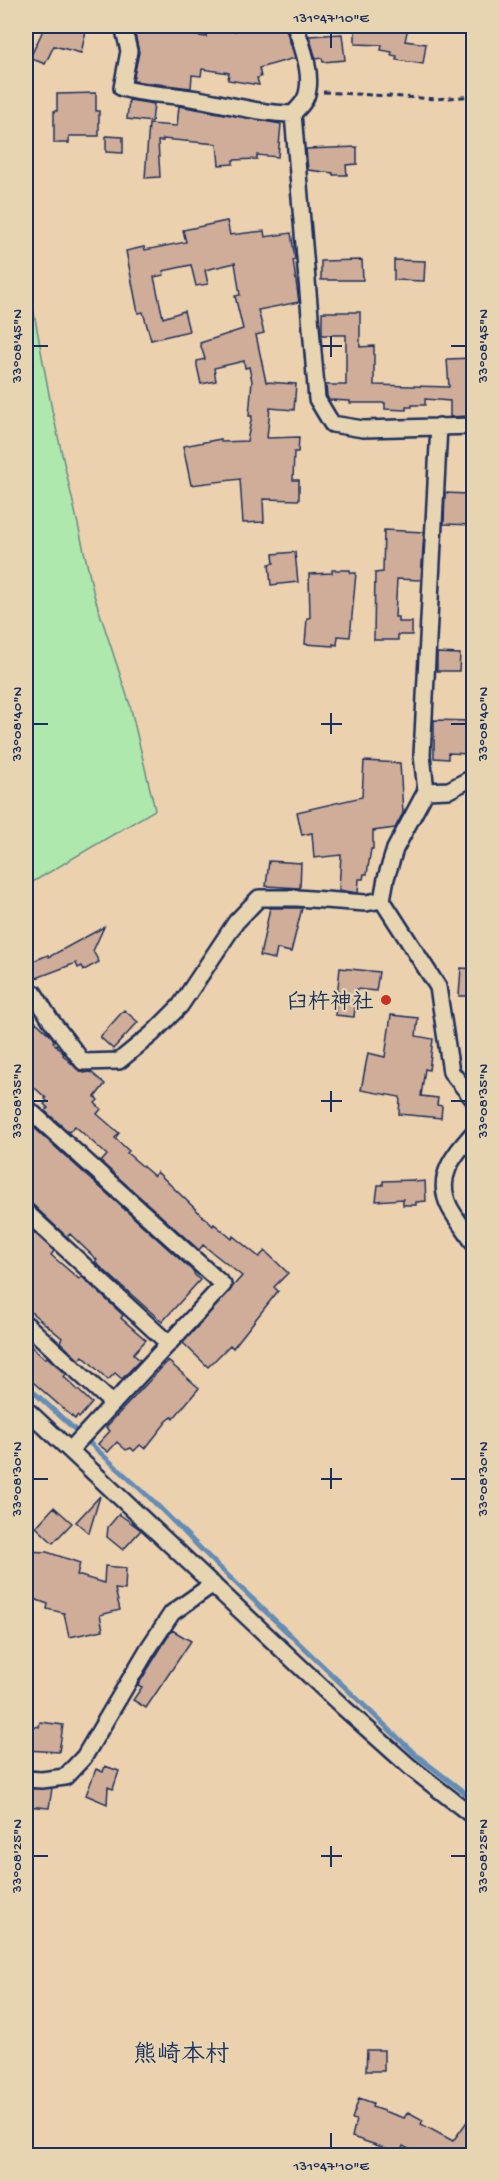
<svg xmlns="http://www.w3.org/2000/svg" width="499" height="2181" viewBox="0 0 499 2181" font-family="'Gochi Hand','Klee One',sans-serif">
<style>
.green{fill:#afe8ac;stroke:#658c85;stroke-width:1.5}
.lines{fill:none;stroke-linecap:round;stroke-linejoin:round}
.stream{stroke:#648db7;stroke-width:5}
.building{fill:#cfad99;stroke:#1b2f5e;stroke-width:1.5}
.street-casing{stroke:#1b2f5e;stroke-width:20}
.path{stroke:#1b2f5e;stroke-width:3;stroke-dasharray:6 4.5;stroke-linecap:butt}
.street{stroke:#e7d5b2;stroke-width:15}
.ticks{fill:none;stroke:#1b2f5e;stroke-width:2}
.poi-dot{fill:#c8321e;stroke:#e7d5b2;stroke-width:2}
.labels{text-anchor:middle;stroke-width:4.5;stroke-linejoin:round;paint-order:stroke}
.poi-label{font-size:22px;font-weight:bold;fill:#1b2f5e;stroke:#e7d5b2;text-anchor:end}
.neighbourhood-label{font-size:24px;font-weight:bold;fill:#1b2f5e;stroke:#e7d5b2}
.neatline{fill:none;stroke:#1b2f5e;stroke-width:2}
.ticks-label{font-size:15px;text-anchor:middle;fill:#1b2f5e}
</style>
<rect width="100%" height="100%" fill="#ecd1ae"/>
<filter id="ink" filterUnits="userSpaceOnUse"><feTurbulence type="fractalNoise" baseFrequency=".0167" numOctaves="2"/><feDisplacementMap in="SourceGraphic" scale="12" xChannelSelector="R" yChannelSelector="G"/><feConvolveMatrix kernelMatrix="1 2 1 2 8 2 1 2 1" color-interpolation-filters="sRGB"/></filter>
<g filter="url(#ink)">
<path class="green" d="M26,270L52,410L94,595L130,705L155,810L26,886Z"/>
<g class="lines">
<path class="stream" d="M26,1385L150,1498L218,1566L416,1755L474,1800"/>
</g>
<path class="building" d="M45,26H87L81,53L54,46L45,64L30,58Z
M133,26H177L176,33L206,37L208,27L235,31L233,26H285L295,58L259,68L261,77L257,78L259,85L228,80L229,73L202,69L201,76L192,75L191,88L133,81L139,52Z
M355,26L408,27L405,41L426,44L423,64L396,60L397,56L391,55L392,52L381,50L382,45L355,44Z
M342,34L345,60L323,62L322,58L316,59L309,36Z
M96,93V111H99V136H69V143H54V111H57V94Z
M129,100L154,104L152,122L127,119Z
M179,106L281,124L278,157L257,155V159L233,160V164L219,165L217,144L163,139V141H158L160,177L145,178L149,124L177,126Z
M106,136L123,137V153L106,152Z
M357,147V164L346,165L347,175H333V173L308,170L306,149Z
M227,221L230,235L264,231L265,237L291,233L295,259L293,260L299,302L258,310L264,333L256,335L266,382L296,384L294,410L270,408L267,438L299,437L298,452H294L293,480H299V500L263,499L264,522L243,523L240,479L191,485L183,446L221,439V442L247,441L252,416H249L252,381L249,367L245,368L244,361L214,368L216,381L201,384L197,366V361L205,359L200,343L243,329L235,296L240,295L235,263L205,270L208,284L196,286L191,265L163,271L164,275L154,277L163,318L184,311L189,331L151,340L143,312L138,313L126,251L144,247L145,250L186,242L183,230Z
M362,260L363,280H321V261Z
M394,260L425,261L424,281L394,280Z
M322,312H360V347L374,346V385L449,387L447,359L474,358V385H468L467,416L450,417V401L425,399V405H412V407H406V410L385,409V403H350V401L329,400L327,396L326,385H346V335H322Z
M445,493L468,494V499H474V525L444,524Z
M384,530L424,532L421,580L397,579L395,617H398V622H412V635H398V640H374L375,573L383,572Z
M295,552L298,582L271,585L269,564L274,563L273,554Z
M332,570H350V573H356L350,637L338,636L337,645L333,644V646L305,644L307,618H310L309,574L332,573Z
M437,653L460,654L459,671H437Z
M434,720L472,721L471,754L448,753V759L434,758Z
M364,761L400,763L403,813L395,828L373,831V849H371L367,874H364L363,879H359L358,893L339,890L341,855L314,858L312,833L302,835L297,812L362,797Z
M269,861L301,863L300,888L266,886Z
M270,908H302L291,952L277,949L275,959L260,956Z
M104,927L93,951L99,962L84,970L82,966L78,968L76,963L26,982V964L48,955L49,957Z
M340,968L379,972L376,991L357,989L354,1017L335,1015Z
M461,968L474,969V996H459Z
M124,1010L138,1022L113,1049L100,1037Z
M391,1015L418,1018L416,1036L433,1039L429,1070L425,1069L421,1096L438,1098L437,1105L442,1106L441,1118L399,1114L400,1097L361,1090L368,1053L385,1057Z
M36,1022L52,1037L54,1041L53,1042L64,1054L63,1055L76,1068L84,1073L91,1072L105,1084L95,1097L98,1100L95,1103L101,1109L97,1114L119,1133L115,1138L129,1151L127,1153L154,1176L157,1172L213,1226L214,1224L232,1239L233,1236L259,1257L265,1251L288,1273L274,1287L278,1291L233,1348L230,1345L208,1367L183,1343L242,1276L203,1245L199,1250L101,1162L107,1155L75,1126L69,1132L45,1111L48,1108L44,1104L47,1101L45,1099L46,1098L26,1080V1034Z
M31,1125L195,1273L194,1274L200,1280L162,1322L95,1262L97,1260L70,1234L67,1237L33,1205L26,1203V1131Z
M414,1180L415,1182L425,1181L426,1201L416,1202V1205H403V1199L376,1201L378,1185H383V1181Z
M26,1225L54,1251L51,1255L79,1279L82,1277L123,1315L121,1318L146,1340L133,1354L140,1360L122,1379L115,1373L108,1380L83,1356L79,1360L60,1342L62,1338L26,1308Z
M26,1342L45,1359L47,1357L66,1374L64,1377L92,1403L79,1418L77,1416L75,1419L26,1376Z
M168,1361L199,1388L173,1419L172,1417L167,1421L145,1449L140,1445L134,1451L131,1448L126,1450L117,1442L108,1452L98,1444L110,1431L106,1427Z
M100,1496L89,1533L76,1522Z
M54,1507L72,1523L53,1543L36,1527Z
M119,1514L141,1530L123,1550L107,1537L108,1527Z
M26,1551L47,1552L80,1563L77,1575L104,1583L105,1566L126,1568L125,1590L115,1589L120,1610L100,1615L103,1630L69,1637L64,1613L47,1609L48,1604L26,1596Z
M172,1630L191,1641L146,1708L133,1700L142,1687L138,1685Z
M40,1722L63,1725L59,1752L26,1750V1725L39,1727Z
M105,1766L119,1771L113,1789L108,1787L107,1804L86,1795L96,1769L103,1772Z
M52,1788L49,1808L26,1806V1789Z
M367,2050H384V2071H366Z
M359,2098L373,2103L372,2107L404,2118L408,2112L423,2120L421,2124L453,2141L474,2112V2147L468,2156H422L403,2146L399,2156H384L388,2149L352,2137L356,2120L352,2119Z"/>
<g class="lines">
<defs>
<path id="street" d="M123,26L129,51L122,88C145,95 168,94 191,98C225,103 259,114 293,114
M295,26C302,44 315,79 305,99C303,104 297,109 293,114L317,399L332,424L363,429L474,426
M439,426L422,755L426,791L395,849L386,878L382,900L438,987L451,1072L474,1100
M426,791L449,790L474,777
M26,993H34L50,1019L83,1062L119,1061L152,1034L180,1006L236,922L259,898H297L366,903L382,900
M26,1107L223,1285L70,1450
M474,1132C454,1155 434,1177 450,1208C457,1221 467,1232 474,1244
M26,1212L169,1344
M26,1324L113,1404
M26,1409L344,1708L410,1767L474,1817
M26,1779L42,1780L65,1777L84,1757L148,1649L172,1613L213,1584"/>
</defs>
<use href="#street" class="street-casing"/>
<path class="path" d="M323,92L436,99L474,96"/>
<use href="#street" class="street"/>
</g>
</g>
<path class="ticks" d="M331,33V48M331,336V357M33,346H48M321,346H342M451,346H466M331,713V734M33,724H48M321,724H342M451,724H466M331,1091V1112M33,1101H48M321,1101H342M451,1101H466M331,1468V1489M33,1479H48M321,1479H342M451,1479H466M331,1846V1867M33,1856H48M321,1856H342M451,1856H466M331,2133V2148"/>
<circle class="poi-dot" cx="386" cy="1000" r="6"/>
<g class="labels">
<g class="poi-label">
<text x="374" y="1008">臼杵神社</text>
</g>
<g class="neighbourhood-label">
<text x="181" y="2061">熊崎本村</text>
</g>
</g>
<rect width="499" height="2181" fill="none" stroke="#e7d5b2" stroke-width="66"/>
<rect x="33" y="33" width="433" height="2115" class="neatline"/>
<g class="ticks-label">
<text x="331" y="22">131°47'10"E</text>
<text transform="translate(16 346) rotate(-90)" y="5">33°08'45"N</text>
<text transform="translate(482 346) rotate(-90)" y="5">33°08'45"N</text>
<text transform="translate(16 724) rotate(-90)" y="5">33°08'40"N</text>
<text transform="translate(482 724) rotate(-90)" y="5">33°08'40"N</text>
<text transform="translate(16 1101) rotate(-90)" y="5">33°08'35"N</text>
<text transform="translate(482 1101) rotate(-90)" y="5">33°08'35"N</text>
<text transform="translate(16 1479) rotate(-90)" y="5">33°08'30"N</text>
<text transform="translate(482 1479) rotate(-90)" y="5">33°08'30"N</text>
<text transform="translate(16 1856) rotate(-90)" y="5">33°08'25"N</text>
<text transform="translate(482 1856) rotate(-90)" y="5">33°08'25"N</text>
<text x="331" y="2170">131°47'10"E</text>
</g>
</svg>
